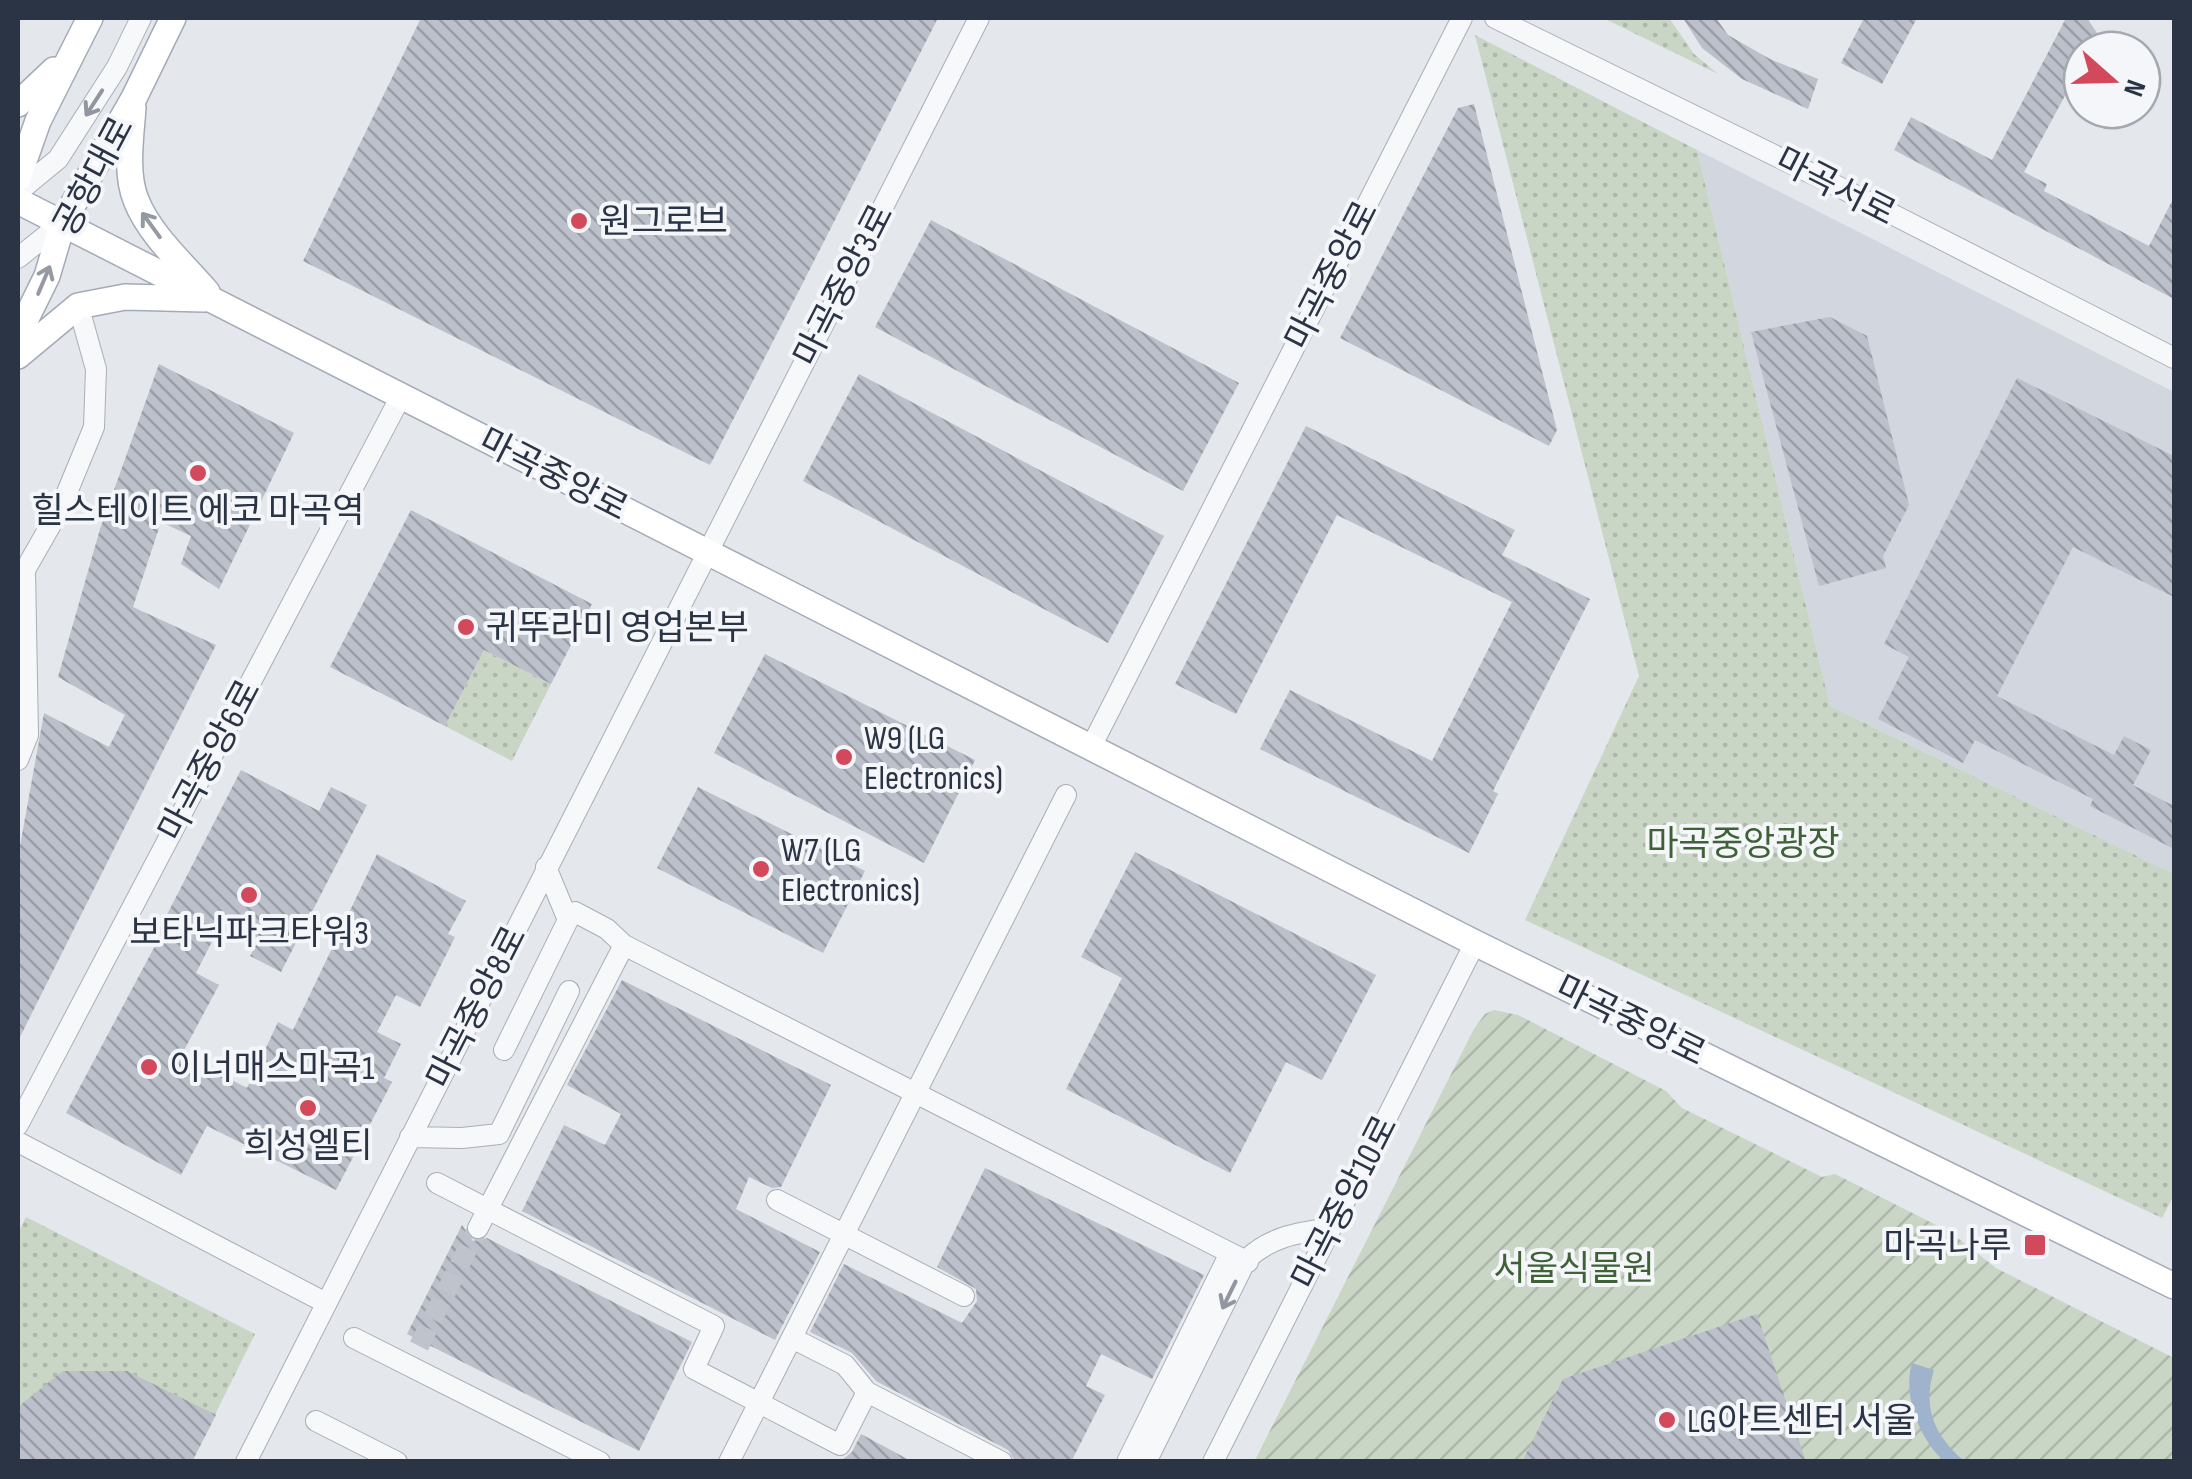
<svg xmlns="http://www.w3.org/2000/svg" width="2192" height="1479" viewBox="0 0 2192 1479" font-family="'Sofia Sans Condensed','Noto Sans KR',sans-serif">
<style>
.built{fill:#d2d6de}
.grass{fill:url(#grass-dots)}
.garden{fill:url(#garden-furrows)}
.water{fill:#9fb4cc}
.building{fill:url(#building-back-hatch)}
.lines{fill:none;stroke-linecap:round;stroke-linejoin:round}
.minor-tunnel{stroke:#bfc3cb;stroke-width:20;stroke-dasharray:20 10;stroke-linecap:butt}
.minor-casing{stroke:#a9aeb7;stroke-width:22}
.major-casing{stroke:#a3abb8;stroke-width:28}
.minor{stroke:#f7f8fa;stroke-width:20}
.major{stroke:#fff;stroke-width:25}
.oneway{stroke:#9196a0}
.oneway2{stroke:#959aa2}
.poi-dot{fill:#d1495b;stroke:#f4f6f9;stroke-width:4}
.labels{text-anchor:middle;stroke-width:8;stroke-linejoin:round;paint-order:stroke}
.street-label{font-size:35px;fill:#2b3445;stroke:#f4f6f9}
.poi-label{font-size:35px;fill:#2b3445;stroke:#f4f6f9;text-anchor:start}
.park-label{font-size:35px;fill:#3f6138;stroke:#f4f6f9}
</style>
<defs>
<pattern id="grass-dots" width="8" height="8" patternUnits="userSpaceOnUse" patternTransform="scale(2.5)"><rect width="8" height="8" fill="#c9d6c5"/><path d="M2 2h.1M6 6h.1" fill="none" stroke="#adb8ab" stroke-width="1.8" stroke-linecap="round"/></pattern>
<pattern id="garden-furrows" width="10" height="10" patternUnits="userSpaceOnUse" patternTransform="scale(2.5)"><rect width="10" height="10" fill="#c9d6c5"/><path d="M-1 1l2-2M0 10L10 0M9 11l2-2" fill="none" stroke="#adb8ab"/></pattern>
<pattern id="building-back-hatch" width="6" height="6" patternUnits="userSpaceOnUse" patternTransform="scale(2.5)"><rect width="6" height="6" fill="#bbc0ca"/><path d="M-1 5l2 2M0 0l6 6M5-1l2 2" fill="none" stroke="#989da6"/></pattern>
</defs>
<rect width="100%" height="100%" fill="#e4e7ec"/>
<path class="built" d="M1697,150L2174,392V874L1830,706Z"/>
<path class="grass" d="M1603,18H1669L1694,54L1718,74Z
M1475,35L1697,150L1830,706L2174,874V1195L2162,1218L1525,920L1639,676Z
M484,650L551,684L512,761L445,726Z
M26,1217L255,1334L192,1461H18V1233Z"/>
<path class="garden" d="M1494,1010L1518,1015L1666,1091L1682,1108L1822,1177L1835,1174L1950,1232L1996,1268L2174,1358V1461L1254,1462L1474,1029L1485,1014Z"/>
<path class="water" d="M1912,1363L1934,1370C1922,1408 1935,1436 1964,1461H1944C1920,1440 1902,1395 1912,1363Z"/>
<path class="building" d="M421,18H938L710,465L303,261Z
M1683,18H1716L1728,35L1770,59L1818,79L1808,109L1742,79L1702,48Z
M1864,18H1917L1882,84L1841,63Z
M2066,18H2087L2097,33L2088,50H2082V83L2074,79L2024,172L2047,184L2044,191L2149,246L2174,197V299L1894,150L1911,117L1992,160Z
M1474,104L1557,430L1549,446L1340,338L1458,108Z
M931,220L1239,383L1183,491L875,327Z
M1830,317L1867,336L1909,505L1883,556L1886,568L1819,586L1751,332Z
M159,364L294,433L219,589L181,564L191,536L161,522L133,607L216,645L18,1041V857L44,713L109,747L125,715L58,677L100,529Z
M859,374L1164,536L1108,643L803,481Z
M2017,378L2174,456V597L2073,547L1997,696L2114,755L2124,736L2151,750L2133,785L2174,806V849L2090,806L2093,799L1975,740L1963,763L1878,719L1909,657L1884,644Z
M1306,426L1515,530L1502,555L1590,599L1493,791L1498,794L1469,853L1260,749L1290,690L1432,761L1512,602L1337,515L1236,714L1175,684Z
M411,510L592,604L551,684L484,650L445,726L330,667Z
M765,654L975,760L924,863L714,753Z
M241,770L319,811L331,787L367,805L281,972L250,956L259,939L223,920L196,973L219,985L182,1054L247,1088L278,1022L293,1030L377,854L466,901L448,934L455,937L420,1007L396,995L377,1032L401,1044L384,1078L392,1082L336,1190L207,1126L181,1175L66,1113L157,942L154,940Z
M698,787L865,871L823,953L657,868Z
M1135,852L1376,975L1322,1080L1286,1062L1230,1173L1066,1089L1122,978L1081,957Z
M622,980L831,1085L781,1187L772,1188L749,1177L736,1209L820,1252L775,1340L522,1211L564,1125L605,1145L621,1114L567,1085Z
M985,1168L1204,1275L1152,1379L1101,1354L1086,1386L1105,1395L1071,1462H1016L1008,1450L876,1381L852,1353L810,1332L844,1264L962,1323L977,1301L976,1289L937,1267Z
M462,1225L473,1241L487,1238L692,1342L639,1451L407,1334Z
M1757,1314L1806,1462H1522L1563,1379Z
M63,1371H127L216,1415L192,1462H18V1407Z
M861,1434L913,1462H840L852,1452Z"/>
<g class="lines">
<path class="minor-tunnel" d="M419,1346L478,1228"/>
<defs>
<path id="minor" d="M1495,18L1839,187L2174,358
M18,192L58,159L117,67L141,18
M18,258L63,222
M1091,747L1462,18
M18,760L28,735L25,570L61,507L94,427L96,369L82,319
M575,912L607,929L624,945L1248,1262
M504,1050L568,920L546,867
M18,1125L401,396
M410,1137L462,1138L499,1134L569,991
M18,1142L326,1303
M437,1183L714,1326L694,1369L840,1445L867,1392L1002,1462
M777,1200L964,1296
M478,1228L624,945
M354,1338L600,1462
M792,1338L845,1365L867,1392
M316,1421L397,1462
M246,1462L979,18
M729,1462L1066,795
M1127,1462L1230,1253
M1146,1462L1246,1260C1271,1236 1298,1233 1331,1228
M1213,1462L1475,943"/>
<path id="major" d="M18,104L54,70
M133,108C131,136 125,173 136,200C149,234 183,264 207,292
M18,178L38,121L90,18
M18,201L1475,943L2174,1286
M18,335L47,276L63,222L134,98L173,18
M18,356L78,306L125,297L204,299"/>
</defs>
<use href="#minor" class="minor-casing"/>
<use href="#major" class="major-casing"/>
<use href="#minor" class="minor"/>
<use href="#major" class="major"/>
</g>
<defs><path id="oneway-shaft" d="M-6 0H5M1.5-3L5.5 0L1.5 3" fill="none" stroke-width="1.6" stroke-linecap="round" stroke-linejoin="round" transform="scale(2.5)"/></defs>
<g class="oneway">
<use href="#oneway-shaft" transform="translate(94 103) rotate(123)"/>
<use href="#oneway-shaft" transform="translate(1229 1295) rotate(116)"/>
</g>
<g class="oneway2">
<use href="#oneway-shaft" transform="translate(151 225) rotate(-126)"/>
<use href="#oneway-shaft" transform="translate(44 280) rotate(-67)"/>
</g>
<g class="poi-dot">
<circle cx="579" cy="221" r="10"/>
<circle cx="198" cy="473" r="10"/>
<circle cx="466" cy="627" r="10"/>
<circle cx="844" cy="757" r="10"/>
<circle cx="761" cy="869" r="10"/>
<circle cx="249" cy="895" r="10"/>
<circle cx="149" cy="1067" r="10"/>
<circle cx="308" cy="1108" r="10"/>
<rect x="2023" y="1233" width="24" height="24" rx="5"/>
<circle cx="1667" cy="1420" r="10"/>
</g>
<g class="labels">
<g class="street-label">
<text transform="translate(93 176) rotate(-62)" y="12">공항대로</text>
<text transform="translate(1836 186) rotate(27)" y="12">마곡서로</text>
<text transform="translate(1331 275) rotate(-63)" y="12">마곡중앙로</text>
<text transform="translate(843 285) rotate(-63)" y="12">마곡중앙3로</text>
<text transform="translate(554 474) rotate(27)" y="12">마곡중앙로</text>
<text transform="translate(209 760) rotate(-62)" y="12">마곡중앙6로</text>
<text transform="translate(476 1007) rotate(-63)" y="12">마곡중앙8로</text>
<text transform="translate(1631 1020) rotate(26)" y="12">마곡중앙로</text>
<text transform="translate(1344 1202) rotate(-63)" y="12">마곡중앙10로</text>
</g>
<g class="poi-label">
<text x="599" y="233">원그로브</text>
<text x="198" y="522" text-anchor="middle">힐스테이트 에코 마곡역</text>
<text x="486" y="639">귀뚜라미 영업본부</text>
<text x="864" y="749">W9 (LG<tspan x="864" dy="40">Electronics)</tspan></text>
<text x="781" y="861">W7 (LG<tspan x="781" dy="40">Electronics)</tspan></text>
<text x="249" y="944" text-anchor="middle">보타닉파크타워3</text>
<text x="169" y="1079">이너매스마곡1</text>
<text x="308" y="1157" text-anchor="middle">희성엘티</text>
<text x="2012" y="1257" text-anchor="end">마곡나루</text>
<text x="1687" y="1432">LG아트센터 서울</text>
</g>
<g class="park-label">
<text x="1743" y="855">마곡중앙광장</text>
<text x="1574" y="1280">서울식물원</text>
</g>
</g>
<rect width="2192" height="1479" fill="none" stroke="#2b3445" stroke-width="40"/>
<g transform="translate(2112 80) rotate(110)"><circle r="48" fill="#f4f6f9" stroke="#a4a8b1" stroke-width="2.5"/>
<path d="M0-8L18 38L0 25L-18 38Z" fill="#d1495b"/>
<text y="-15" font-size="28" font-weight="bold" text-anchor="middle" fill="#2b3445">N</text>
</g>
</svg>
